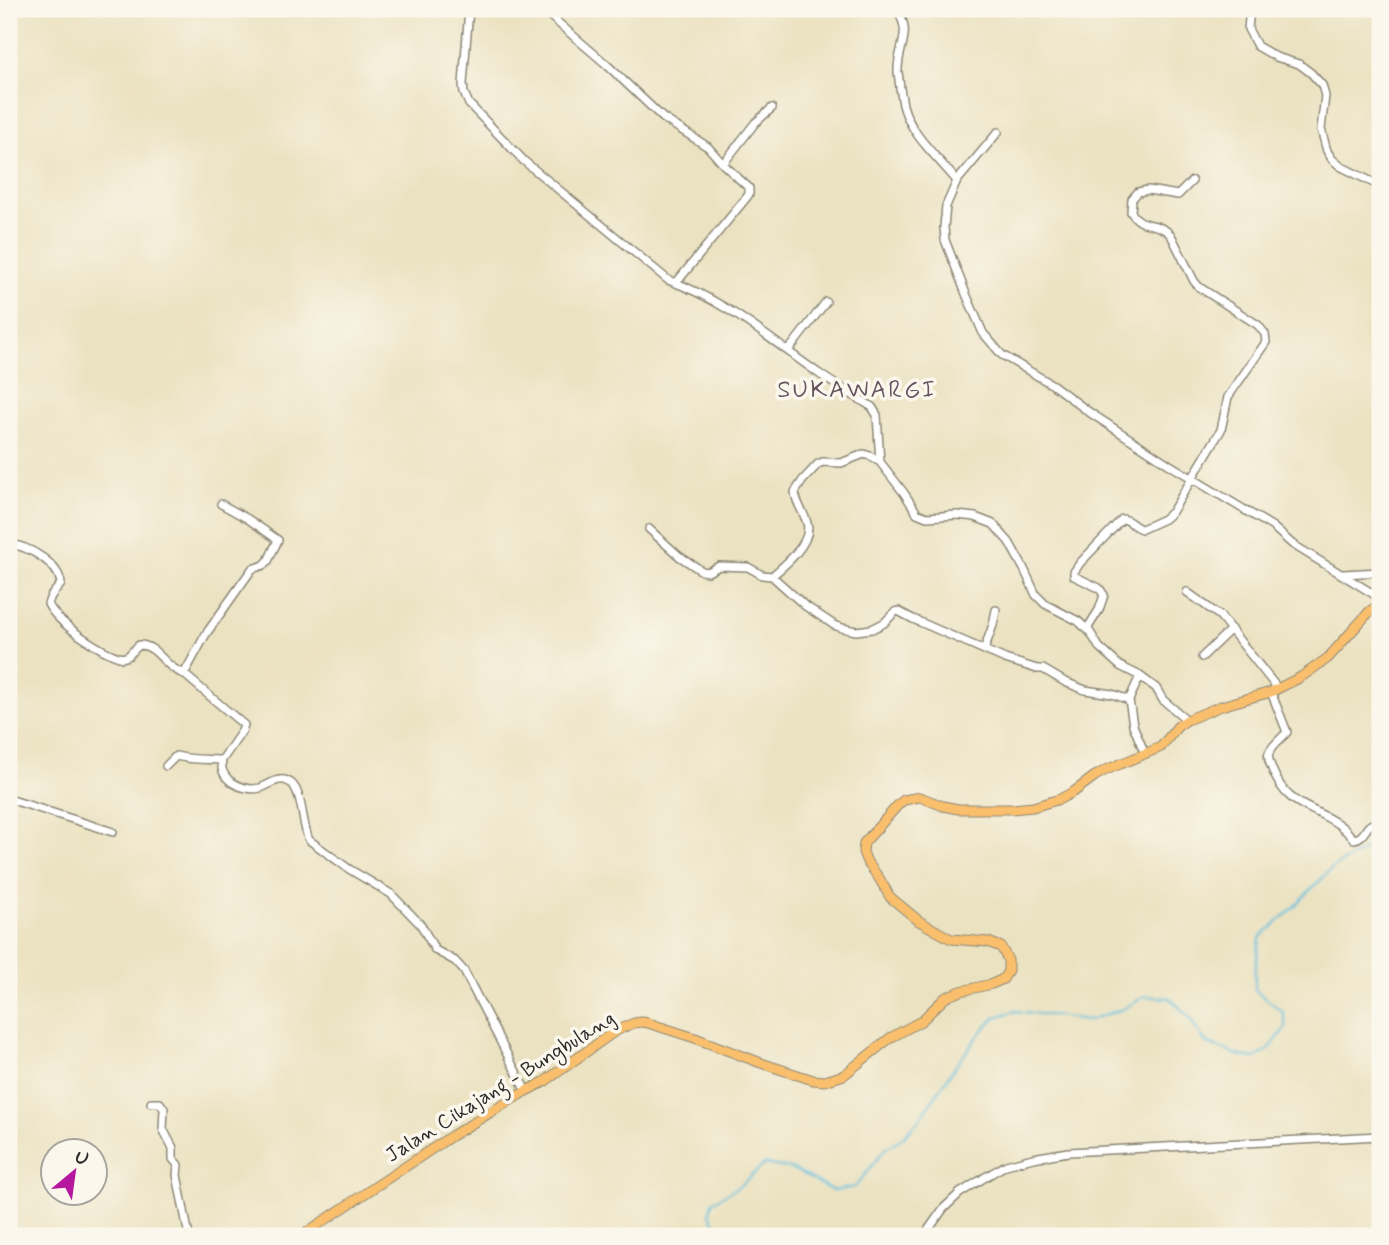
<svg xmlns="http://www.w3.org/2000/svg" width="1389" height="1245" viewBox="0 0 1389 1245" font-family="Mynerve,sans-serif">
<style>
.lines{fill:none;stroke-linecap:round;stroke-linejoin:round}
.stream{stroke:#60bede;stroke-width:2}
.minor-casing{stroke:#8b8676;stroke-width:10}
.major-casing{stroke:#8b8676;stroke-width:11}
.minor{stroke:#fff;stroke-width:7}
.major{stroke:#f9bf6d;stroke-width:9}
.labels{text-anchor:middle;stroke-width:7;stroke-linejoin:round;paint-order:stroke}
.street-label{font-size:21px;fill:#2b2b2b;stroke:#fbf7ec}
.quarter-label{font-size:24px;letter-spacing:2px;fill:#665360;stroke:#fbf7ec}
</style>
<rect width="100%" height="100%" fill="#fbf7ec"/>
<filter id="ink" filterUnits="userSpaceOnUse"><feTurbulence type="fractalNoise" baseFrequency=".0143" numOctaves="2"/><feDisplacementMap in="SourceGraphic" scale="14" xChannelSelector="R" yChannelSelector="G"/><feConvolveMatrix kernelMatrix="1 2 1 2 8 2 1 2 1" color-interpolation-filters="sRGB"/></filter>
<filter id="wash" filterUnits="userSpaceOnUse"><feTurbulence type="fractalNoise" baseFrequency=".00686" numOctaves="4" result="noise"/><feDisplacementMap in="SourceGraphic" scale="28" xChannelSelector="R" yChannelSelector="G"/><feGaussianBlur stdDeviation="1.57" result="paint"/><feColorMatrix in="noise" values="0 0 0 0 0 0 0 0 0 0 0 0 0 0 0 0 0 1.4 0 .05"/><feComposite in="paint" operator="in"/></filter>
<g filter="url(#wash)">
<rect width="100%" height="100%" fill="#ebe2c1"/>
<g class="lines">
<path class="stream" d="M719,1236L720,1233L710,1214L712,1202L738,1187L765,1164L795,1170L833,1191L855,1187L886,1148L902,1138L920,1119L956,1065L983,1030L996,1017L1015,1011L1089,1020L1123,1009L1145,996L1170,998L1189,1017L1206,1043L1241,1056L1255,1058L1269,1050L1286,1027L1283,1012L1255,990V971L1260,938L1292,909L1332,868L1375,844L1380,843"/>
</g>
</g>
<g filter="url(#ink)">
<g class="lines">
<defs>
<path id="minor" d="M469,9L463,84L464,93L469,104L524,161L668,280C725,300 772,341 821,375C837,386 855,396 872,407L877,415L880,462L904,493L917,513L927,517L957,515L975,517L993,524L1009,542L1024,569L1036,595L1045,604L1078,621L1090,632L1099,647L1120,666L1140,676L1156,688L1163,700L1187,720
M542,9L606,64L663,118L708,147L723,164L749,188V194L747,197L676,283
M896,9C914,33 897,47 898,72C899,82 901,95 903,105C911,136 938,157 957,181L946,206L944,227L945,240L966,294L983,333L1002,355L1053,385L1089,412L1170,465L1273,527L1292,544L1380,598
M1113,9L1121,10L1125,9
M1141,9L1152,12L1157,9
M1250,9L1248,29L1257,46L1276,57L1299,64L1311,73L1322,85L1325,96L1321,129L1327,151L1332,159L1340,166L1380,186
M723,164L755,123L772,108
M957,181L998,132
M788,351L826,302
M649,529L679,556L702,571L708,572L719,566L748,567L762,575L772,576L804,605L834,625L842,628L856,631L872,629L884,623L895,612L898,611L913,619L1005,659L1037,669H1043L1065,682L1085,690L1112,694L1129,700L1140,676
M9,544C28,546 59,563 61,584L51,596L48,604C58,624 101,652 122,658L128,656L139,645C155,645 161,660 173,668C176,670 181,673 184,674L206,634L252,569L264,565L268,561L278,540L248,519L221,504
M1343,574L1380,572
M772,576C785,565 813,542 807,523C804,512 796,504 795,492L803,480L818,464L823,462L841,463L864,454L870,456L880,462
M1187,592L1220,616L1278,689
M1087,629L1099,610L1104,595L1099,588L1074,576V572L1080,563L1122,519C1130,519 1134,528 1142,529L1164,519L1172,512L1221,430L1228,397L1266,342L1265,334L1258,325L1199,287L1194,281L1171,235C1157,220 1142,230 1131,212L1132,199L1138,192L1148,190L1178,195L1192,181
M984,650L993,625L996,610
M1202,657L1231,629
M184,674L244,725L242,731L222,760C218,780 243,792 260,788C267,786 274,780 280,780C284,779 288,781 291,783C303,793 302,826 309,840L349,869L391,894L421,925L435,950L455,961L464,971L526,1091
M1271,692L1287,732C1282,738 1272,745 1269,753C1267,758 1270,763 1272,769C1287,807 1308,804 1338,824C1344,828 1349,834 1354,839C1363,838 1364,831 1369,826C1369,825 1376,822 1376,822
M1129,700L1133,725L1145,754
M166,766L176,756C191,760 206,759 222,760
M9,799L113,832
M151,1103H160L164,1109L163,1129L173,1148V1159L178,1165L177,1175L189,1236
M924,1236L943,1209L960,1193L987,1176L1006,1165L1033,1158L1068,1152L1380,1136"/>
<path id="major" d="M301,1236L453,1135L526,1091L544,1082L611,1034L620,1029L634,1023L642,1022L648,1023L695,1038L761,1063L813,1080L825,1081L844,1075L890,1038L921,1021L946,997L961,991L992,984L1003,979L1008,971V960L1001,947L988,942L951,939L919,921L890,897L879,878L867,862L863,852L864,843L899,804L904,800L920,797L943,806L958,809H1012L1033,807L1060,799L1075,791L1095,776L1106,770L1161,747L1178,726L1187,720L1221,706L1271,692L1301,677L1328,658L1370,611L1380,604"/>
</defs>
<use href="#minor" class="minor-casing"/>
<use href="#major" class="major-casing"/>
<use href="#minor" class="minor"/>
<use href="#major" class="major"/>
</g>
</g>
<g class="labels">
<g class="street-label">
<text transform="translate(500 1086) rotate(-32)" y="7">Jalan Cikajang - Bungbulang</text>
</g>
<g class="quarter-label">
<text x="857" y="397">SUKAWARGI</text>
</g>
</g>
<rect width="1389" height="1245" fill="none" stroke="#fbf7ec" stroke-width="35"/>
<g transform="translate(74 1172) rotate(29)"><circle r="33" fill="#fbf7ec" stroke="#a8a59f" stroke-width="2"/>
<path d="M0-5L12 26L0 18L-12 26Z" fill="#b5179e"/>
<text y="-10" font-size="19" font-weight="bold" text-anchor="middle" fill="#2b2b2b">U</text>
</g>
</svg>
